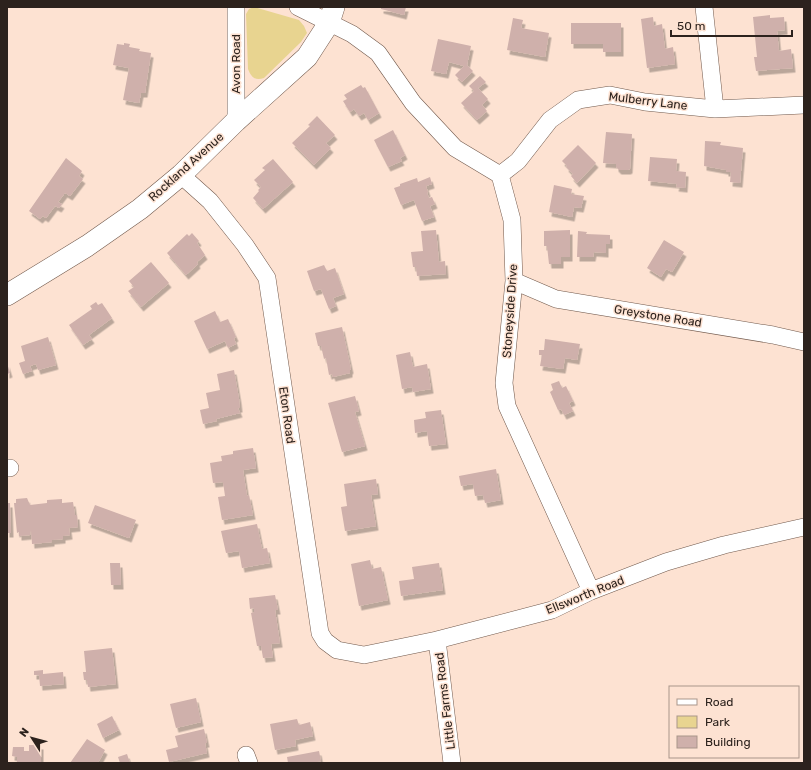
<svg xmlns="http://www.w3.org/2000/svg" width="811" height="770" viewBox="0 0 811 770" font-family="Rubik,sans-serif">
<style>
.green{fill:#e8d490}
.building{fill:#cfb0ab;filter:url(#shadow)}
.lines{fill:none;stroke-linecap:round;stroke-linejoin:round}
.minor-casing{stroke:#71594c;stroke-width:18}
.tertiary-casing{stroke:#71594c;stroke-width:22}
.minor{stroke:#fff;stroke-width:17}
.tertiary{stroke:#fff;stroke-width:21}
.labels{text-anchor:middle;stroke-width:3;stroke-linejoin:round;paint-order:stroke}
.street-label{font-size:12px;fill:#2c221d;stroke:#fde2d2}
</style>
<defs>
<filter id="shadow"><feDropShadow dx="2.5" dy="4.5" stdDeviation="0" flood-color="#0004"/></filter>
</defs>
<rect width="100%" height="100%" fill="#fde2d2"/>
<path class="green" d="M254,7L299,20L304,26L307,33L301,42L264,78C255,81 251,77 248,69L246,14L249,9Z"/>
<path class="building" d="M381,7H406L404,15L381,9Z
M770,15V18L784,17L785,30L777,31L779,51L791,49L793,68L756,71L754,57H757L753,17Z
M653,17L654,26L662,24L665,49L673,47L675,64L647,68L641,19Z
M513,18L523,20L521,28L549,33L545,57L507,50Z
M571,23H621V52H603V44H571Z
M438,39L471,46L467,65L473,71L462,82L455,75L464,66L449,62L446,74L431,71Z
M124,43L130,44L129,47L140,49L139,51L151,53L145,93H141L139,103L123,100L129,68L113,65L117,44L124,45Z
M480,76L486,82L478,88L488,99L482,105L487,111L477,120L461,103L474,91L469,86Z
M361,85L363,88L365,87L379,113L368,120L364,113L359,116L354,109L350,112L343,101L347,99L344,95Z
M317,116L335,135L326,143L331,148L314,165L292,143L310,126L308,125Z
M393,130L405,155L400,158L402,161L388,167L374,140Z
M606,132L632,134L630,169L628,170H619L616,167V164L603,163Z
M705,141L721,142L720,145L743,148L740,183L730,182L731,172H726V170L704,166Z
M578,145L596,163L577,183L571,176L573,174L566,167L567,166L562,161Z
M650,157L677,159L676,171L686,172L685,188L676,187L677,184L648,181Z
M66,158L82,171L79,176L83,179L70,196L65,193L58,202L62,204L59,208L55,206L46,218L43,216L40,219L29,211Z
M273,159L293,182L263,209L253,198L259,191L258,190L261,187L254,180L265,170L262,168Z
M430,177L432,184L426,186L428,192L427,193L429,198L432,197L435,204L430,206L434,217L422,221L414,200L401,205L394,188L400,186V184L417,178L418,182Z
M554,185L572,189L571,194L584,196L581,208L574,207L572,217L549,212Z
M436,230L439,262L445,261L446,274L417,276L416,267H413L411,252L423,251L421,231Z
M570,230V257H561V264H549L547,246H544V231Z
M578,231L587,232L586,234L610,235V244H606V253L594,252L593,257H577Z
M192,233L199,241L197,243L205,255L197,262L198,264L186,275L167,253L187,234L189,236Z
M664,240L684,252L672,272L666,269L661,277L647,268Z
M151,262L169,283L141,307L128,291L134,287L129,281Z
M324,265L327,271L335,268L344,294L333,298L336,306L329,309L321,289L314,291L307,271Z
M96,302L98,305L102,303L112,318L89,335L92,339L83,345L69,325L92,309L90,306Z
M215,311L220,322L228,319L236,337L234,338L236,344L228,348L225,341L207,349L194,321Z
M342,327L351,369L350,370V373L333,377L332,374L329,375L326,358L324,359L321,346H318L315,333Z
M48,337L56,365L38,370L36,364L30,366L32,371L23,374L19,363L25,361L21,346Z
M545,339L580,344L577,360L565,358L563,369L540,366L542,355H539V350H544Z
M410,352L413,367L427,364L431,389L413,392L412,387L402,389L396,355Z
M7,363L10,373L7,374Z
M234,370L239,399L240,408H238L240,413L216,419L217,421L203,424L200,410L209,408L206,393L220,390L217,374Z
M559,381L562,388L566,386L573,401L569,403L573,411L564,415L561,409L558,410L550,392L553,390L551,384Z
M355,396L359,411L355,412L365,446L342,452L328,403Z
M441,410L446,444L429,446L427,431L415,433L414,420L426,418L425,412Z
M253,448L256,468L243,470L247,496L249,495L253,515L222,520L218,497L225,496L223,482L213,483L210,463L222,461L221,456L233,454V451Z
M496,469L501,500L485,503L483,495L475,496L473,484L461,486L459,476Z
M376,479L378,494L371,495L376,526L345,531L341,507L347,506L344,484Z
M27,498L30,505L47,503V500L62,499V503L73,502L75,515H77L78,527L69,528L70,535L63,536V539L52,540V542L32,544L31,530L30,535L19,536V532L17,533L14,503H16V499Z
M7,503H10L11,533H7Z
M95,505L136,520L129,538L88,523Z
M257,524L262,549L267,548L270,563L242,568L239,551L226,553L221,531Z
M370,560L372,569L381,567L388,600L359,606L351,564Z
M110,563H120L121,585H111Z
M439,563L443,590L401,596L399,581L414,579L412,567Z
M275,595L278,610H275L280,643L271,644L273,657L263,658L261,646H257L251,613L254,612V608L250,609L249,598Z
M112,648L116,684L88,687L87,680H84L83,672H86L84,651Z
M43,670V674L63,672L64,684L40,686L39,675H34V671Z
M196,698L201,722L176,728L170,704Z
M112,716L119,730L103,738L97,724Z
M297,719L299,725L310,722L313,736L295,740L296,746L275,750L270,724Z
M204,729L207,743H205L207,753L169,762L166,750L178,747L175,736Z
M87,739L105,750L98,763H70Z
M29,745H41V763H17V757L12,756L13,747H24V751H29Z
M319,751L321,761L313,763H288L287,757Z
M127,754L130,763H120L118,757Z"/>
<g class="lines">
<defs>
<path id="minor" d="M236,7V121
M298,7L352,34L378,53L413,103L455,148L500,175L512,220L514,281L504,383L507,406L591,591
M704,7L715,109
M181,175L210,201L245,245L267,278L320,633L325,641L337,650L364,655L437,640L552,610L591,591L666,562L724,545L804,527
M500,175L518,161L550,120L578,100L610,95L645,102L715,109L804,105
M514,281L556,299L773,335L804,342
M7,468H10
M437,640L452,763
M246,755L249,763"/>
<path id="tertiary" d="M7,295L87,246L140,209L181,175L236,121L307,57L329,23L334,7"/>
</defs>
<use href="#minor" class="minor-casing"/>
<use href="#tertiary" class="tertiary-casing"/>
<use href="#minor" class="minor"/>
<use href="#tertiary" class="tertiary"/>
</g>
<g class="labels">
<g class="street-label">
<text transform="translate(236 64) rotate(-90)" y="4">Avon Road</text>
<text transform="translate(648 101) rotate(7)" y="4">Mulberry Lane</text>
<text transform="translate(186 167) rotate(-42)" y="4">Rockland Avenue</text>
<text transform="translate(510 311) rotate(-86)" y="4">Stoneyside Drive</text>
<text transform="translate(658 316) rotate(9)" y="4">Greystone Road</text>
<text transform="translate(287 415) rotate(82)" y="4">Eton Road</text>
<text transform="translate(585 595) rotate(-22)" y="4">Ellsworth Road</text>
<text transform="translate(445 701) rotate(-97)" y="4">Little Farms Road</text>
</g>
</g>
<rect width="811" height="770" fill="none" stroke="#2c221d" stroke-width="16"/>
<rect x="669" y="686" width="130" height="72" fill="#fde2d2" stroke="#a9958a"/>
<rect x="677" y="699" width="20" height="6" fill="#ffffff" stroke="#a9958a"/>
<text x="705" y="706" font-size="12" fill="#2c221d">Road</text>
<rect x="677" y="716" width="20" height="12" fill="#e8d490" stroke="#a9958a"/>
<text x="705" y="726" font-size="12" fill="#2c221d">Park</text>
<rect x="677" y="736" width="20" height="12" fill="#cfb0ab" stroke="#a9958a"/>
<text x="705" y="746" font-size="12" fill="#2c221d">Building</text>
<g transform="translate(32 738) rotate(306)" stroke="#fde2d2" stroke-width="3" paint-order="stroke">
<path d="M0-3L7 15L0 10L-7 15Z" fill="#2c221d"/>
<text y="-6" font-size="11" font-weight="bold" text-anchor="middle" fill="#2c221d">N</text>
</g>
<path d="M671 30v6h121v-6" fill="none" stroke="#2c221d" stroke-width="2"/>
<text x="677" y="30" font-size="12" fill="#2c221d" stroke="#fde2d2" stroke-width="3" paint-order="stroke">50 m</text>
</svg>
